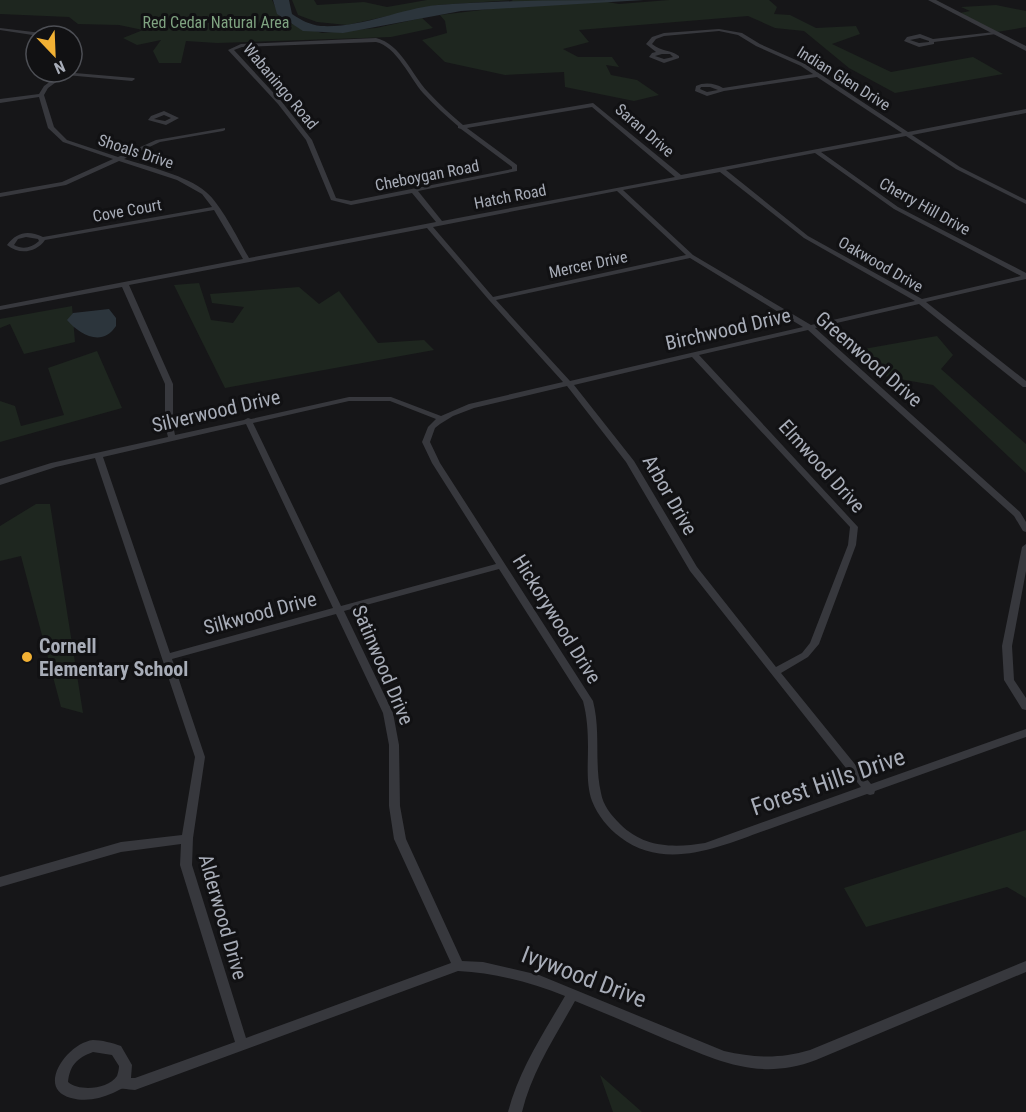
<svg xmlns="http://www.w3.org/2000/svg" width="1026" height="1112" viewBox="0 0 1026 1112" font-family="'Roboto Condensed',sans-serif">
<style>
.green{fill:#1e261f}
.water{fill:#2c353c}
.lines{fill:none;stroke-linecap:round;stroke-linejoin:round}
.minor{fill:#37383d;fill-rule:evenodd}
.tertiary{fill:#37383d;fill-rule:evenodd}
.poi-dot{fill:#f2b134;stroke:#111113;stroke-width:2}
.labels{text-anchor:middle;stroke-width:6;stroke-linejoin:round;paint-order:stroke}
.far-park-label{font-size:16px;fill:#7fa381;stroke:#111113}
.far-street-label{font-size:16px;fill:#a8adb8;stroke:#111113}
.street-label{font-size:20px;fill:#a8adb8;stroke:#111113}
.poi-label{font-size:20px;font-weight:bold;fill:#a8adb8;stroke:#111113;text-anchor:start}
.near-street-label{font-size:24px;fill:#a8adb8;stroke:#111113}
</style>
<rect width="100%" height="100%" fill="#161618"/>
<path class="green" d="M0,0H272L282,21L322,33L376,28L422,18L433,28L391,37L217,43L186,41L181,63H159L153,51L161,40L137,45L123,38L143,30L119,25L78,24L69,17L0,14Z
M292,0H314L317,5L364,2L387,7L427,0H596L619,4L669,0H769L777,7L774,14L790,15L816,28L856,26L860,34L832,44L891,72L973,57L1003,74L895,93L849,68L804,31L775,28L748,16L579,30L589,42L563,49L578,57H612L619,67L606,65L611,75L637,80L659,95L634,101L565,87L564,72L505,75L445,62L422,40L447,33L445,21L440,15L498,8L513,0L438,5L347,25L317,22L298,15Z
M996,5L1026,11V27L997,32L960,13L970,11L961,7Z
M199,283L211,320L233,323L244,307L212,303L210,294L299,287L319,304L339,291L378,343L424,340L434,350L225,388L174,285Z
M72,306L75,342L24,354L10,324L0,328V319Z
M937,336L953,355L941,369L1026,444V473L933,385L878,375L858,350Z
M97,351L122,408L0,442V401L15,406L21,426L64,415L48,368Z
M36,504H50L83,713L61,707L21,556L0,561V526Z
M1026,830V898L1007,887L866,927L844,888Z
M600,1075L642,1112H613Z"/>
<path class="water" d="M273,0H289L292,14C301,20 310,25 321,26C363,28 398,9 438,5C506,0 576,0 644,0L461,11L343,33L303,31L277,14Z
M109,309L116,318V326C102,348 79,334 67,320L73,313Z"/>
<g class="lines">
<path class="minor" d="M0,28L50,34L53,36H39L0,30Z
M719,29L742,33L760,44L805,64L908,132L1026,109V113L912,135L960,167L1026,200V204L956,169L906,136L821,152L898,207L1026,273V279L926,302L1026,381V387H1023L919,304L815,328L1020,512L1026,522V532L1023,531L1014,516L808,330L699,355L858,527L856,545L819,644L808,657L781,673L871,784L1026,729V737L875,791L874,794L870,795L867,794C835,805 803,817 772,828C723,845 667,873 620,837C608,828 598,816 592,801C586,784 588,765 588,747C588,731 587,716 583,701L499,569L344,611L393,713L399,745L400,806L406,839L462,961L483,962L539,975L724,1051C755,1058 779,1059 810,1050L1026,961V972L816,1060C758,1082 717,1060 665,1039C635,1026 605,1013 575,1001C555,1037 532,1071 522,1112H508C519,1070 543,1034 565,996C530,982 495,973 458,971L135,1090C131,1090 124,1088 121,1089C118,1090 116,1092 113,1093C99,1099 86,1102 71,1098C35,1089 67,1043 93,1040C101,1040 113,1043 121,1046L132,1065L131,1078H135L235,1042L180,865L181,844L121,852L0,887V877L121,842L182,835L195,757L95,458L56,467L0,485V479L51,463L168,437L165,425V384L122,287L0,310V306L243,259L214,210L45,240C36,253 19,255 7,245C17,232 28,230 43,237L212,207L202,194L177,180L119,161L66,185L0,197V193L62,182L113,159L63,142L48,128L39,97L0,103V99L39,94L44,86L63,72L134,78L135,79L132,81L66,75L48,88L44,95L54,127L67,140L118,157L156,140L225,128V130L223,131L160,142L124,159C147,166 188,176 206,192C221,204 239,241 249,258L436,222L412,193L351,205L331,200L306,140L278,104L228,50L241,44L376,38C401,44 411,74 428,92C439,104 451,115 463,125L593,103L681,175L902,133L817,77L724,91L707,96L695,91L696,86C704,82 715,83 723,88L813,74L801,66L756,46L738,35L719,31L664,36L656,39L652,44C662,52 669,49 679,56V58L664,63L649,57L652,53L656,52L646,44L652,37L664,33ZM376,42C396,46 410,78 423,93C434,105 446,116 458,126V128L461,129L512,167V169L351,201L336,198L312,140L282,102L234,50L242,47ZM662,54H670L673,57L664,59L655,56ZM701,87H710L718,90L707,92L700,89ZM592,107L675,177L442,221L418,191L517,171V165L467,128ZM815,153L894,209L1021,276L922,299L808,236L726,170ZM720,172L804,238L915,301L811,325L693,255L623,190ZM617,191L686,255L493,297L433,227ZM427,228L489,300L563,382L469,404L441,416L391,397H349L251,419L248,418L244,420L175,435L173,425V384L129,285ZM26,237L38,239L39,241C31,248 23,250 14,245L18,239ZM690,258L803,327L570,381L496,300ZM692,357L850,527L848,545L810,643L802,653L776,667L697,567L634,461L574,385ZM567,386L626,462L690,571L861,787L705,843C674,848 644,848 620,824C611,815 603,805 601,793C594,763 601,732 593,701L440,463L430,442L435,428L440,424L453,416L474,408ZM349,401H390L436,419L428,427L422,442L432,463L496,564L341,606L253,423ZM246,424L333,608L170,653L103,457ZM336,614L383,713L389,745V806L394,839L451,963L246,1038L192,865L193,838L205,757L172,659ZM93,1052L112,1055L119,1066C119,1069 118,1073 117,1076C108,1089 80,1092 68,1082C70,1065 77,1058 93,1052Z
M994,32L996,33V34L934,42V44L919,47L904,41L907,37L920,34L933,39ZM920,38L929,41V42L919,43L910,40Z
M72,43L74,44L81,55L75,68L72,70V62L75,55L72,49Z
M164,111L179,118L166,125L148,120L151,116ZM164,115L171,118L165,121L154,119Z
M1026,544V571L1012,646L1014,680L1026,698V710L1022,709L1004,680L1002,646L1022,547Z"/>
<path class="tertiary" d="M928,0H936L1026,46V51Z"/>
</g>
<circle class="poi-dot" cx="27" cy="657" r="6"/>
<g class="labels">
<g class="far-park-label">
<text x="216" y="28">Red Cedar Natural Area</text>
</g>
<g class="far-street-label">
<text transform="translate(844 78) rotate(32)" y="6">Indian Glen Drive</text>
<text transform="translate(281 86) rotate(50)" y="6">Wabaningo Road</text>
<text transform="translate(645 130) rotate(41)" y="6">Saran Drive</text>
<text transform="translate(136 151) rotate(18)" y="6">Shoals Drive</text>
<text transform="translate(427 175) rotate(-11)" y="6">Cheboygan Road</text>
<text transform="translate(510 196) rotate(-11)" y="6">Hatch Road</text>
<text transform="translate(925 206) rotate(29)" y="6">Cherry Hill Drive</text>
<text transform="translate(127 210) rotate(-10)" y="6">Cove Court</text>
<text transform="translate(588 264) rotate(-12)" y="6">Mercer Drive</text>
<text transform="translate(881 264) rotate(30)" y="6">Oakwood Drive</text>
</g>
<g class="street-label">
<text transform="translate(728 329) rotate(-13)" y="7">Birchwood Drive</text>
<text transform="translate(869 359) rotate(41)" y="7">Greenwood Drive</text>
<text transform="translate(216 411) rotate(-13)" y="7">Silverwood Drive</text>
<text transform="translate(822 466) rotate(48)" y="7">Elmwood Drive</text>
<text transform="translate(670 495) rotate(60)" y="7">Arbor Drive</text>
<text transform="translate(260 613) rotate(-15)" y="7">Silkwood Drive</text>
<text transform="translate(557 619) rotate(58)" y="7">Hickorywood Drive</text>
<text transform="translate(383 665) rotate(67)" y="7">Satinwood Drive</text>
<text transform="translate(223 917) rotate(74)" y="7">Alderwood Drive</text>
</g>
<g class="poi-label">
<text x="39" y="653">Cornell<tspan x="39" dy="23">Elementary School</tspan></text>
</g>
<g class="near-street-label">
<text transform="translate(828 782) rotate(-19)" y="8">Forest Hills Drive</text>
<text transform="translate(584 977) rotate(21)" y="8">Ivywood Drive</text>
</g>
</g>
<g transform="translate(54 54) rotate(157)"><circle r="28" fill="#111113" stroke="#4d4f55" stroke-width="1.5"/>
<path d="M0-4.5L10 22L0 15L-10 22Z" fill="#f2b134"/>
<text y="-9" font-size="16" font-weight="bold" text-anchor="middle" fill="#a8adb8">N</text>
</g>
</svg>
